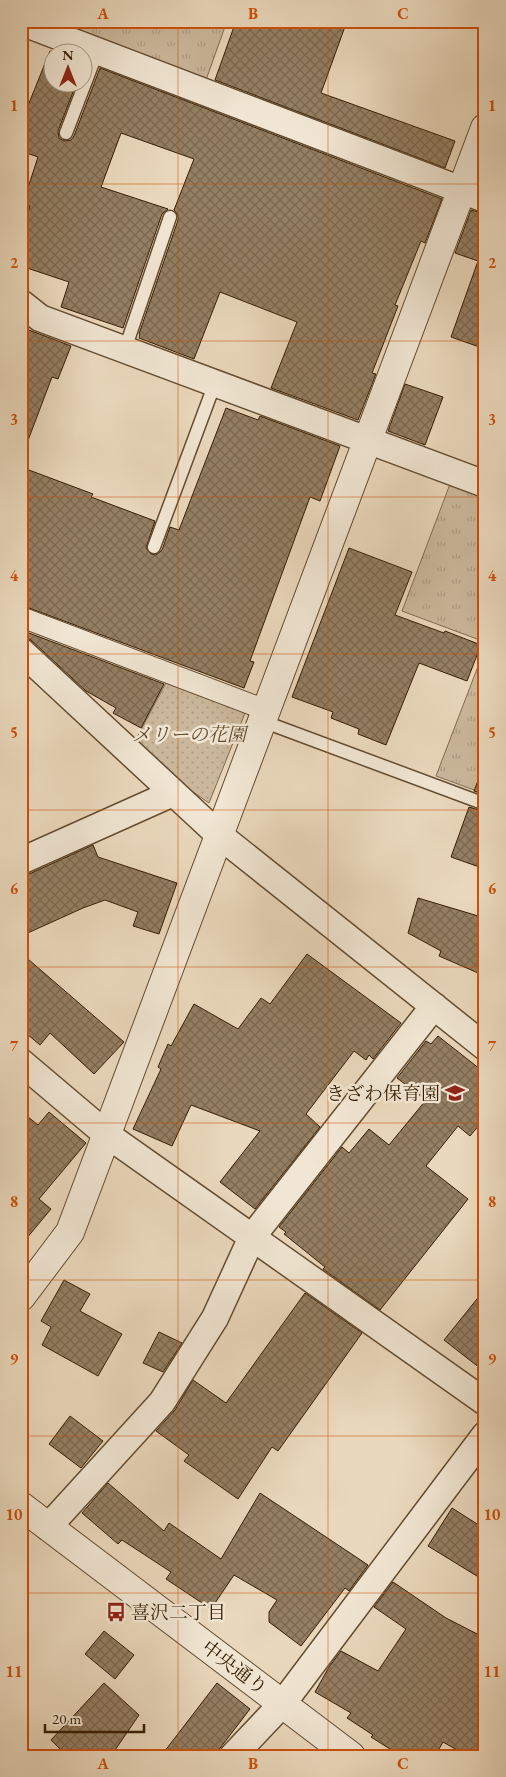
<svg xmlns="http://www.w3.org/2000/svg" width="506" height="1777" viewBox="0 0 506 1777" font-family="'EB Garamond','Noto Serif JP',serif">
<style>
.park{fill:url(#park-tufts);stroke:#806b4f}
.garden{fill:url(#garden-dots);stroke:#806b4f}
.building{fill:url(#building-cross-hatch);stroke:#361e02}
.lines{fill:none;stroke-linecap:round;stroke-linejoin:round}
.service-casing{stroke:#634c30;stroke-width:15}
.pedestrian-casing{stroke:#634c30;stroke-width:22}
.minor-casing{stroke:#634c30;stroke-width:29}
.tertiary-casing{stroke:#634c30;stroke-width:30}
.service{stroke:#f1e6d3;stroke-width:12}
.pedestrian{stroke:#f1e6d3;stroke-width:20}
.minor{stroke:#f1e6d3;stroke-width:26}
.tertiary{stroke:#f1e6d3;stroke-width:28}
.grid{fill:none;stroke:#cd500a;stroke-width:1;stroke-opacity:0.55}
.labels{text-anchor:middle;stroke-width:5;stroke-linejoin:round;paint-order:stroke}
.park-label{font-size:19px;font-style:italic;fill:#634c30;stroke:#f1e6d3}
.poi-label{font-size:19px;fill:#361e02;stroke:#f1e6d3;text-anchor:end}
.street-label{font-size:19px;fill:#361e02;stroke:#f1e6d3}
.neatline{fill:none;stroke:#cd500a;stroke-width:2}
.grid-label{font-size:16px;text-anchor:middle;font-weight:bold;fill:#cd500a}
</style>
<defs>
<pattern id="park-tufts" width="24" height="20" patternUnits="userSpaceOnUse" patternTransform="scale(1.25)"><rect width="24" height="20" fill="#cbb89c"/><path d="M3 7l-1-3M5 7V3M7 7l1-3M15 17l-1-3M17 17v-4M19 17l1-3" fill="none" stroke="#af9e85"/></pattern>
<pattern id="garden-dots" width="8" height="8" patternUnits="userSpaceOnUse" patternTransform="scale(1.25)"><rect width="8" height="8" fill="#cbb89c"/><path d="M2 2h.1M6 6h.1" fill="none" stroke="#af9e85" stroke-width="1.8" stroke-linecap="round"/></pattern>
<pattern id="building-cross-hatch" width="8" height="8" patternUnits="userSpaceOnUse" patternTransform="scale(1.25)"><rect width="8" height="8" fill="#947f63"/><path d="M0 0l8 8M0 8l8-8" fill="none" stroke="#7a674f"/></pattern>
</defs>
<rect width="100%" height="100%" fill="#ead8bc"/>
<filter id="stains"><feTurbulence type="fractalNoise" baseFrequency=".004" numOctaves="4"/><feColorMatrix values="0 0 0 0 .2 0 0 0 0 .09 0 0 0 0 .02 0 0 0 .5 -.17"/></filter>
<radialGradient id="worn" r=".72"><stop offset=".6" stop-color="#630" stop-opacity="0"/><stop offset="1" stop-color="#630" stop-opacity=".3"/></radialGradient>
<path class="park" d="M78,21H227L206,80L74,32Z
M450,484L485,497V642L402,611Z
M485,648V794L436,776Z"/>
<path class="garden" d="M168,679L247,708L209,803L166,773L134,743Z"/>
<path class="building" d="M236,21H347L321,93L455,141L445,168L215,80Z
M50,51L54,52L52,82H77L58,131L59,138L64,141L71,140L74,136L100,68L442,199L425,243L421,241L395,305L398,306L372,373L376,374L358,420L271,388L297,322L220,292L194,359L139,338L140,334H139L178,220V215L174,210L194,159L121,133L101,187L168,209L162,214L123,328L61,307L69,282L21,266V232L30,206L23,203L38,157L21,151V123Z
M471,210L485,214V349L451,337L478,261L455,253Z
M21,327L71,346L58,379L52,377L24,451H21Z
M405,384L443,397L425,445L388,431Z
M226,408L258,420L260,416L340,446L320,501L310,497L250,661L254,662L244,688L21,605V467L93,494L91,497L155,521L146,548L151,554L156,555L162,550L170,527L179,530Z
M349,548L412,572L395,615L444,633L445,631L481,645L467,681L419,663L386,745L358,734L359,729L331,718L333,712L292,697Z
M21,630L164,684L141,728L113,713L116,708L86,691L31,640L21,636Z
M481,773H485V795L474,791Z
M469,807L485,812V869L451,857Z
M93,845L98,857L177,883L159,934L133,926L138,912L105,900L83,908L21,936V876L27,875Z
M418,898L485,918V976L439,956L441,951L408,933Z
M21,953L124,1042L94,1074L50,1033L40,1045L21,1029Z
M307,954L401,1023L373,1059L369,1055L366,1060L354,1051L306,1114L320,1127L255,1209L220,1182L260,1131L191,1105L172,1146L133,1129L161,1069L158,1067L168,1044L171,1046L194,1004L238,1029L261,998L270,1004Z
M438,1036L485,1073V1118L470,1136L458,1126L426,1166L468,1199L380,1310L323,1269L325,1267L284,1234L286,1232L279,1227L342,1147L349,1153L369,1129L389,1145L426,1100L397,1078L426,1041L431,1044Z
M21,1111L38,1125L49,1112L86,1143L39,1199L51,1209L21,1245Z
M64,1280L90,1294L80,1311L122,1334L98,1376L42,1345L51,1327L41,1321Z
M485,1289V1372L444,1340Z
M305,1293L362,1333L278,1451L272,1447L238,1499L184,1461L189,1455L156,1431L175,1410L193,1380L226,1403Z
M159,1332L182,1343L163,1372L143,1363Z
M70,1416L103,1441L81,1468L49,1444Z
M108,1483L164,1531L169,1523L221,1559L260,1493L368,1565L349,1591L345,1588L301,1646L269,1622V1612L277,1600L234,1575L211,1609L166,1579L171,1572L122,1540L118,1544L82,1513Z
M452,1508L485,1529V1581L428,1546Z
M393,1582L446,1618L485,1638V1756H468L443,1742L435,1756H401L371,1737L373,1735L347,1718L351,1713L315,1692L329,1667L341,1651L378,1671L406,1629L374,1607Z
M104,1631L134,1655L115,1679L85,1654Z
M104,1683L139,1715L111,1756H67L51,1740Z
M217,1683L250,1709L214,1756H161Z"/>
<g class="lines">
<defs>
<path id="service" d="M66,133L97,52
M125,349L170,217
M154,547L215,383
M262,721L485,804"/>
<path id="pedestrian" d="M21,617L266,710"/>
<path id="minor" d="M21,22L485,199
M21,303L40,318L485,484
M21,651L219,835L485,1047
M21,861L173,793
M21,1062L106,1134L485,1402
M48,1527L162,1402L215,1318L252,1237L434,1006
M233,1756L283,1703L485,1435"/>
<path id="tertiary" d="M21,1297L70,1232L485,128
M21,1506L351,1756"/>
</defs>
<use href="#service" class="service-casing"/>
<use href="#pedestrian" class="pedestrian-casing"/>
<use href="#minor" class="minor-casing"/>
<use href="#tertiary" class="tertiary-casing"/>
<use href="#service" class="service"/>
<use href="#pedestrian" class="pedestrian"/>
<use href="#minor" class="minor"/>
<use href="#tertiary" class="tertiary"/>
</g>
<path class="grid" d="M178,21V1756M328,21V1756M21,184H485M21,341H485M21,497H485M21,654H485M21,810H485M21,967H485M21,1123H485M21,1280H485M21,1436H485M21,1593H485"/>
<defs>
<symbol id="school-bare" viewBox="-9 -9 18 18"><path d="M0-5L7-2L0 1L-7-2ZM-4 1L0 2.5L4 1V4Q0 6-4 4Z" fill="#8f2418" stroke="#f1e6d3" stroke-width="2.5" paint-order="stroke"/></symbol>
<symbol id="bus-bare" viewBox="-9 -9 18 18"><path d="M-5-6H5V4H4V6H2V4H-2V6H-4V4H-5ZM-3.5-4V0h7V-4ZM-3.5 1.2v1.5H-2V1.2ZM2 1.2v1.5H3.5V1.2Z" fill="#8f2418" stroke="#f1e6d3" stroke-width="2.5" paint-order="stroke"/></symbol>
</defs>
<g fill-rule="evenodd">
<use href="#school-bare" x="441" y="1079" width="28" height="28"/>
<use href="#bus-bare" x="102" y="1598" width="28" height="28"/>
</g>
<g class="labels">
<g class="park-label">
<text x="189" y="741">メリーの花園</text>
</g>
<g class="poi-label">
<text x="440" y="1100">きざわ保育園</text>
<text x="131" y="1619" text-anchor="start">喜沢二丁目</text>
</g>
<g class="street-label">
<text transform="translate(235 1667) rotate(37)" y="7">中央通り</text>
</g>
</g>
<rect width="506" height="1777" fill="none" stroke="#ead8bc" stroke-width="55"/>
<g transform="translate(68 68)"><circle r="24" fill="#f1e6d3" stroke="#a6967f"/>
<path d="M0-4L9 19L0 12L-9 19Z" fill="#8f2418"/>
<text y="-8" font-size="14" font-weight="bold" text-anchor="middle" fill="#361e02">N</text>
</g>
<path d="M45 1724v8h99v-8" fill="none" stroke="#361e02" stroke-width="2.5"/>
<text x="52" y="1724" font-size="15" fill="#361e02" stroke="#f1e6d3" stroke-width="4" paint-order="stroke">20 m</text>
<rect x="28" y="28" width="450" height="1722" class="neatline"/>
<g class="grid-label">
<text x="103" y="19">A</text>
<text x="253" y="19">B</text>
<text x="403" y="19">C</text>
<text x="14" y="111">1</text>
<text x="492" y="111">1</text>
<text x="14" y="268">2</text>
<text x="492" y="268">2</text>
<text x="14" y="425">3</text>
<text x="492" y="425">3</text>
<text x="14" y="581">4</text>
<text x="492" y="581">4</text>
<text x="14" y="738">5</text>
<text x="492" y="738">5</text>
<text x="14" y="894">6</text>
<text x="492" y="894">6</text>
<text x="14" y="1051">7</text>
<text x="492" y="1051">7</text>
<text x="14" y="1207">8</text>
<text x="492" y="1207">8</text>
<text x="14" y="1364">9</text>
<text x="492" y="1364">9</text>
<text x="14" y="1520">10</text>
<text x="492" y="1520">10</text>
<text x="14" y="1677">11</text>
<text x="492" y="1677">11</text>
<text x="103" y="1769">A</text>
<text x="253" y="1769">B</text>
<text x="403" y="1769">C</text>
</g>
<rect width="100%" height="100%" filter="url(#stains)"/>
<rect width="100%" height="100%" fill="url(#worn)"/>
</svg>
